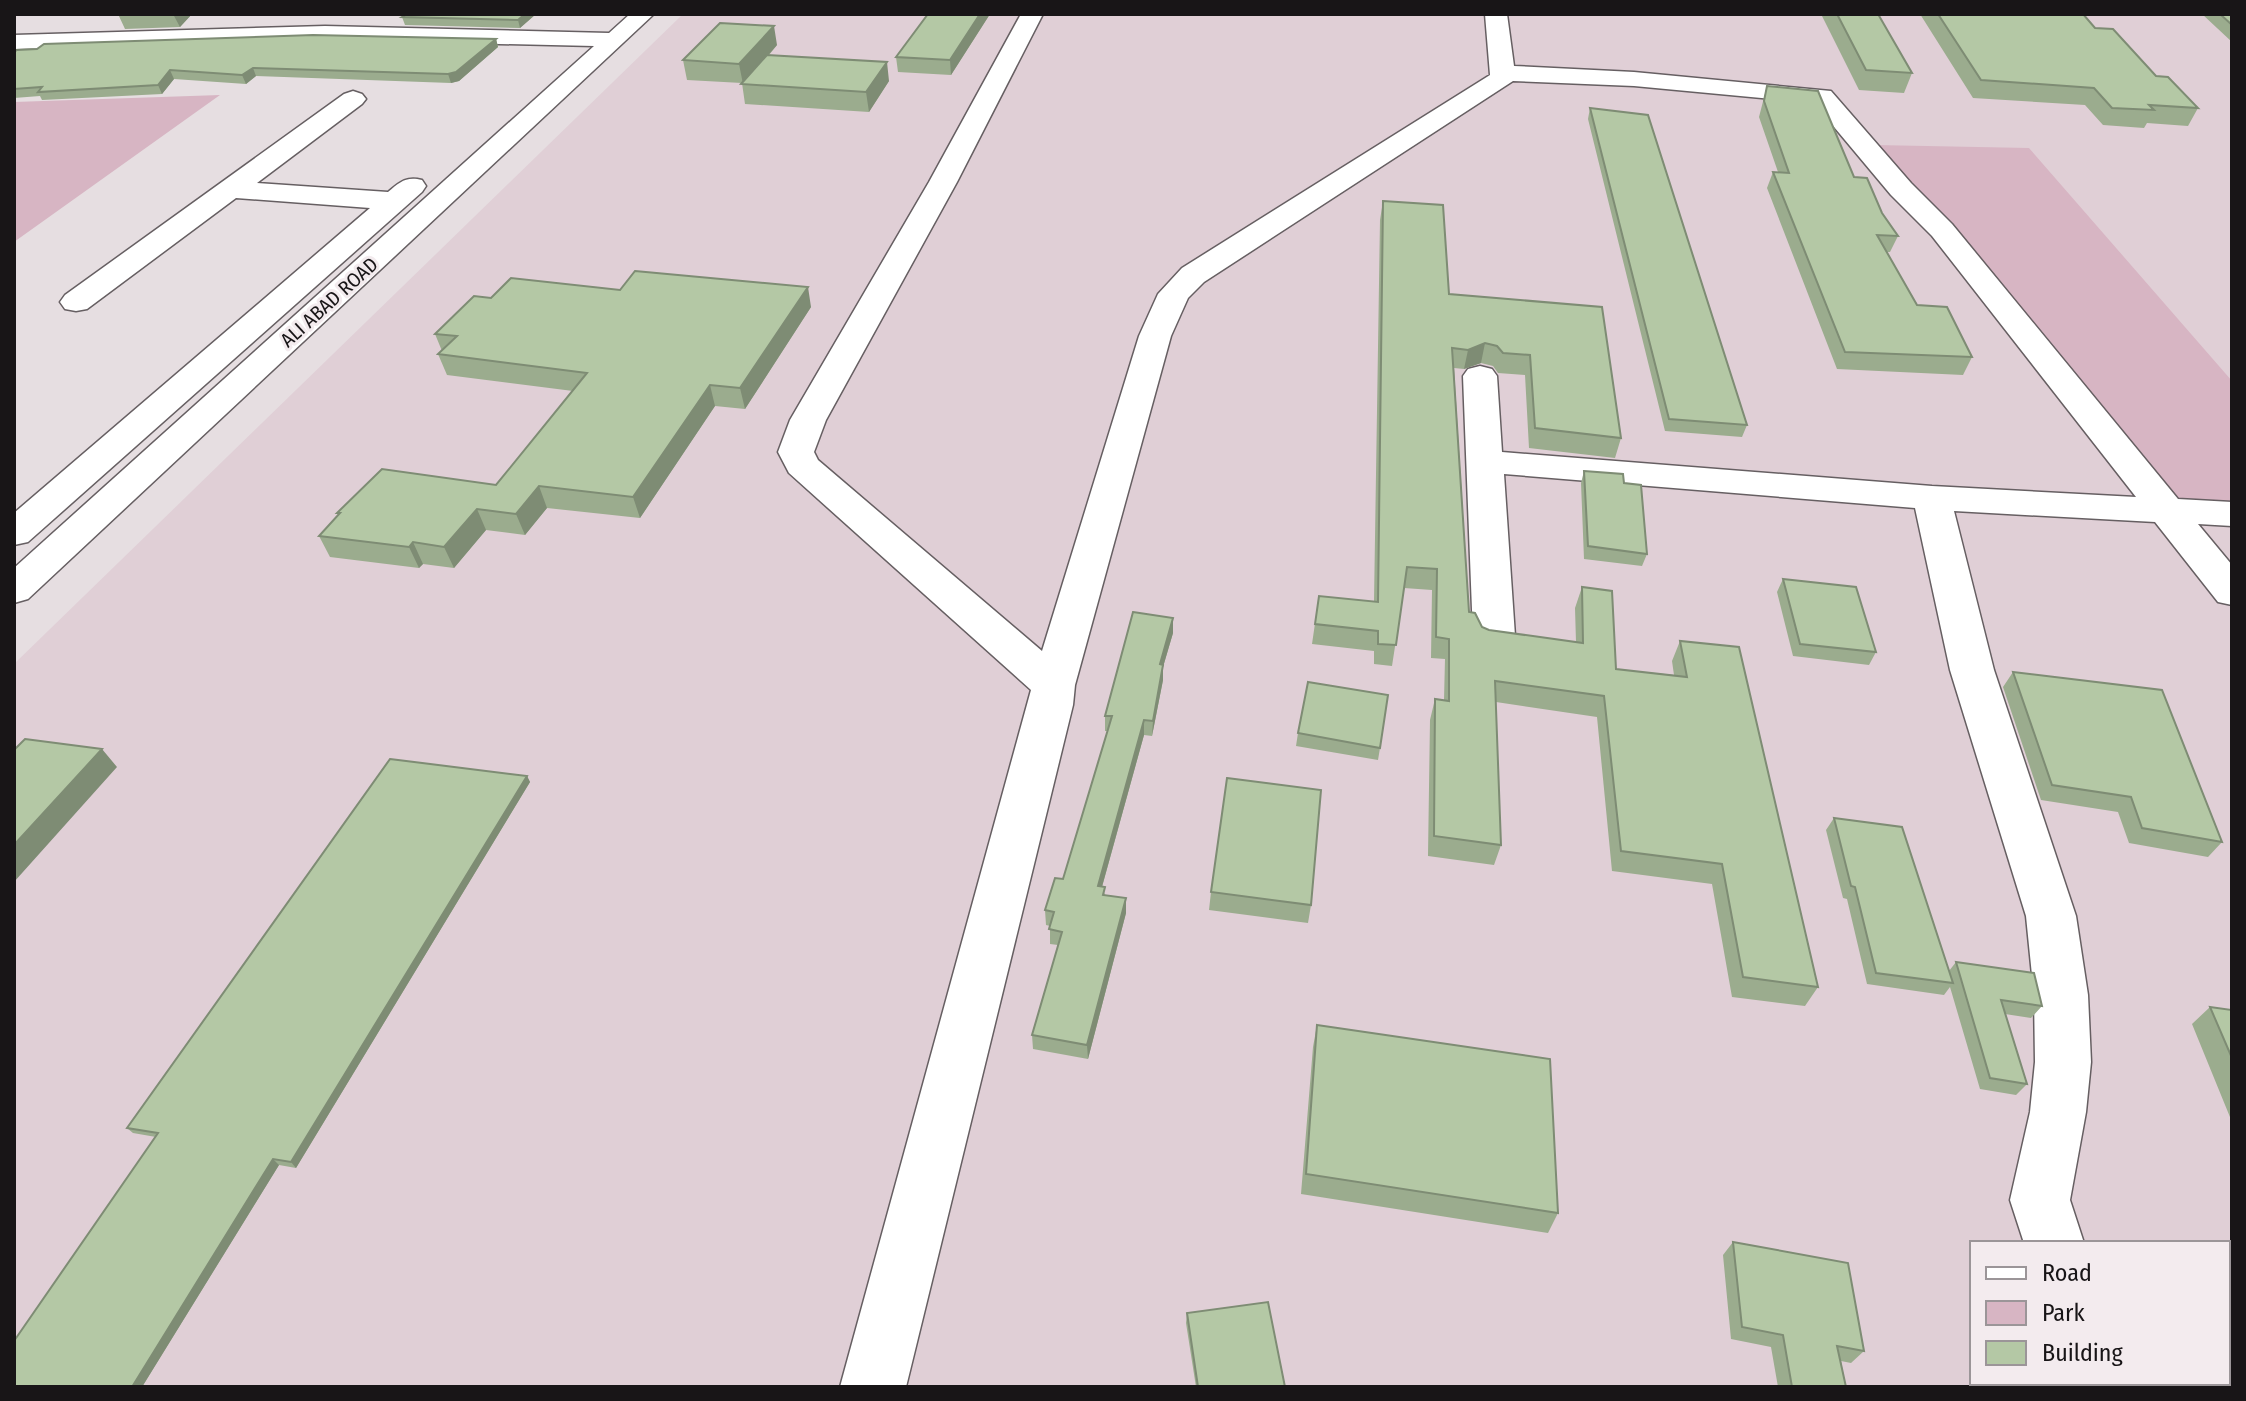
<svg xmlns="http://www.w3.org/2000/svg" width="2246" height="1401" viewBox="0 0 2246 1401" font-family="'Fira Sans Condensed',sans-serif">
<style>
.built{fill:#e0cfd6;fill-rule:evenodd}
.green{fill:#d7b5c3}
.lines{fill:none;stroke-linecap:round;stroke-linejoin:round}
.minor-casing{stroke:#665f62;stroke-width:3}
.minor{fill:#fff;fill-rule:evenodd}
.wall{fill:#9bac8e}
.shaded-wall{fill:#7e8c74}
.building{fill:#b4c8a5;stroke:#7e8c74;stroke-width:2}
.labels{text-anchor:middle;stroke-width:6;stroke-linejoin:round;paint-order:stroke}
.far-street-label{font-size:20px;fill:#181517;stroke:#f3ebee}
</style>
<rect width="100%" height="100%" fill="#e6dee1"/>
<path class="built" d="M683,14H2232V1387H14V664ZM1972,1243H2228V1383H1972Z"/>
<path class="green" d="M220,95L14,242V102Z
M1875,145L2029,148L2232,381V503L2174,502Z"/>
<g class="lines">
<defs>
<path id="minor" d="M630,14H654L28,599L14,603V568L594,46L325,40L14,49V35L325,26L609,33Z
M1021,14H1043L957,182L826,420L814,452L818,460L1042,651L1139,336L1158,294L1182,268L1490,75L1485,14H1507L1514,66L1634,72L1831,91L1911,183L1952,224L2178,499L2232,502V526L2198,524L2232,565V605L2218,602L2155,522L1954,511L1994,670L2076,916L2088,995L2091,1062L2086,1112L2070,1200L2084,1243H2024L2010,1200L2030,1112L2035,1062L2034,995L2026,916L1950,670L1915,508L1504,474L1515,636L1509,646L1494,650L1479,646L1473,636L1463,376L1468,369L1480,366L1492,369L1497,376L1502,452L1932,486L2136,497L1932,236L1891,195L1814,103L1634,86L1513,81L1204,282L1188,298L1171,336L1075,685L1073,705L906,1387H840L1031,690L789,473L778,452L790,420L929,182Z
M353,91L362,94L366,99L362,104L257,183L388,192C400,182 406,176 422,180L426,186L422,192L28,542L14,545V513L370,208L236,198L87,309L76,311L65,309L60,302L65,295L344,94Z
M2067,1383H2133L2134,1387H2068Z"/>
</defs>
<use href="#minor" class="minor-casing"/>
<use href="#minor" class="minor"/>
</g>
<path class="wall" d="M118,14H192L180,27L125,29Z
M474,14H536L520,28L405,25L402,17Z
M928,14H990L951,75L898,72L896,57Z
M1821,14H1878L1912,73L1904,93L1859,90Z
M1920,14H2083L2095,28L2156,76L2198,108L2188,126L2147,123L2144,128L2103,125L2085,105L1973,98Z
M2202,14H2232V42Z
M496,39L498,47L459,81L451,83L256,76L246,84L174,79L162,94L42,100L40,96L14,98V52Z
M777,45L769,55L889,81L869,112L745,104L742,83L687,80L683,60Z
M1767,86L1854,177L1882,213L1898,236L1890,252H1887L1917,305L1972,357L1963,375L1837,369L1767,188L1773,172H1778L1759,117Z
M1590,108L1747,425L1742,437L1665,431L1588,119Z
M1383,201L1449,294L1602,307L1621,438L1615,458L1529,448L1525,375L1498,373L1493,366L1481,363L1464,369L1454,368L1469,612L1482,627L1489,630L1576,642L1575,608L1582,587L1616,669L1674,675L1672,661L1680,641L1818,987L1805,1006L1732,997L1712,884L1612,871L1597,717L1496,702L1501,845L1494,865L1428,856L1430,720L1435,699L1444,700L1445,659L1431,658L1432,590L1404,588L1392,666L1374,664V651L1312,644L1319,596L1374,602L1380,220Z
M620,290L811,307L745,409L715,406L640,518L547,508L525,535L486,530L454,568L423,564L419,568L330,557L319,536L338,515L337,513L496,485L573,391L447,375L438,354L442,351L435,334L491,298Z
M1584,471L1624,483L1647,554L1642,566L1584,559L1581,483Z
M1783,579L1876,652L1869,665L1793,656L1777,592Z
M1173,618V633L1163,667V680L1152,736L1144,735L1102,887L1105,895L1126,898V913L1088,1059L1033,1049L1032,1035L1058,945L1050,944V926L1046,925L1045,910L1063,879L1108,731H1105V716Z
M2013,672L2222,842L2208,857L2129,843L2118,812L2041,800L2003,687Z
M1298,733L1380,748L1378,760L1296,746Z
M527,776L530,782L296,1168L279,1165L142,1387H14L156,1137L133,1133L127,1128Z
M1834,818L1949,971L1956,962L2042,1006L2031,1018L2005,1014L2027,1084L2016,1095L1980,1089L1950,987L1944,995L1867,984L1847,899L1843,898L1826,830Z
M1211,892L1311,905L1308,923L1209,910Z
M2210,1007L2232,1010V1122L2192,1024Z
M1317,1025L1558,1213L1548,1233L1301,1194L1313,1047Z
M1733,1242L1864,1351L1851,1363L1841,1361L1846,1387H1778L1771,1347L1731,1339L1723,1255Z
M1187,1313L1285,1387H1196L1186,1323Z
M2136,1383H2228L2232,1387H2136Z"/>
<path class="shaded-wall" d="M173,14H192L180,27Z
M525,14H536L520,28L518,20Z
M980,14H990L951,75L950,60Z
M774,26L777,45L743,84L739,64Z
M496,39L498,47L459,81L451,83L448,74Z
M887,62L889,81L869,112L866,92Z
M253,68L256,76L246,84L242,75Z
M170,70L174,79L162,94L158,85Z
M808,287L811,307L745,409L740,388Z
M1485,343L1481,363L1464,369L1468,350Z
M710,385L715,406L640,518L633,497Z
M539,486L547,508L525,535L516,514Z
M477,509L486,530L454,568L444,547Z
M413,542L423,564L419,568L409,547Z
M1173,618V633L1163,667V680L1152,736L1153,721L1160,664Z
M1144,720V735L1098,901V886Z
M102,749L117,767L14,882V845Z
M527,776L530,782L296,1168L291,1162Z
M1126,898V913L1088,1059L1087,1045Z
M273,1159L279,1165L142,1387H132Z"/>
<path class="building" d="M407,14L473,15L525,14L518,20L402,17Z
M928,14H980L950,60L896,57Z
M1837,14H1878L1912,73L1866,70Z
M1938,14H2083L2095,28L2113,29L2156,76L2168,77L2198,108L2149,105L2154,110L2112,108L2094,88L1981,80Z
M2220,14H2232V25Z
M720,23L774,26L739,64L683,60Z
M313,35L496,39L456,72L448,74L253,68L242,75L170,70L158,85L38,92L42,87L14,89V52L17,50L37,49L44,44Z
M767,55L887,62L866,92L741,84Z
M1767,86L1818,91L1854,177L1867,178L1882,213L1898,236L1877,235L1917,305L1947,307L1972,357L1845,352L1773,172L1789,173L1764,101Z
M1590,108L1648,115L1747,425L1669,419Z
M1383,201L1443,205L1449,294L1602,307L1621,438L1535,428L1530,355L1503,353L1497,346L1485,343L1468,350L1452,348L1469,612L1475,613L1482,627L1489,630L1583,643L1582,587L1612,591L1616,669L1687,677L1680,641L1739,647L1818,987L1743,977L1722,864L1621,851L1604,696L1495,681L1501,845L1434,836L1435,699L1449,701V639L1436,637L1437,569L1407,567L1396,645L1378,644V631L1315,624L1319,596L1378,602Z
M635,271L808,287L740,388L710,385L633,497L539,486L516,514L477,509L444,547L413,542L409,547L319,536L340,513H337L382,469L496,485L587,373L438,354L457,336L435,334L474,296L491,298L511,278L620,290Z
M1584,471L1623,474L1624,483L1641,485L1647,554L1588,546Z
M1783,579L1856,587L1876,652L1800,644Z
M1133,612L1173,618L1160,664L1163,665L1153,721L1144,720L1098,886L1105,887L1103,895L1126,898L1087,1045L1032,1035L1062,932L1049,929L1054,912L1045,910L1055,878L1063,879L1112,716H1105Z
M2013,672L2162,690L2222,842L2142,828L2131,797L2052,785Z
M1308,682L1388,695L1380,748L1298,733Z
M25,739L102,749L14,845V750Z
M390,759L527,776L291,1162L273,1159L132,1387H14V1341L158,1133L127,1128Z
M1227,778L1321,790L1311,905L1211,892Z
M1834,818L1902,827L1953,983L1876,973L1855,887L1851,886Z
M1956,962L2034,973L2042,1006L2001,1000L2027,1084L1990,1078Z
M2210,1007L2232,1010V1058Z
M1317,1025L1550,1059L1558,1213L1306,1174Z
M1733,1242L1848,1263L1864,1351L1837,1346L1846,1387H1792L1783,1335L1742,1327Z
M1268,1302L1285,1387H1198L1187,1313Z
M2228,1305L2232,1306V1387H2157L2155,1383H2228Z"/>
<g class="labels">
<g class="far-street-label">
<text transform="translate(329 302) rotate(-42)" y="7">ALI ABAD ROAD</text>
</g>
</g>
<rect width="2246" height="1401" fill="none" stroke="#181517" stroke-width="32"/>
<rect x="1970" y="1241" width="260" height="144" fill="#f3ebee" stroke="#9b9598" stroke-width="2"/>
<rect x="1986" y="1267" width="40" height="12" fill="#ffffff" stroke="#9b9598" stroke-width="2"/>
<text x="2042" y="1281" font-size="24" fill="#181517">Road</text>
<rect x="1986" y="1301" width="40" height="24" fill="#d7b5c3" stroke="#9b9598" stroke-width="2"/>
<text x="2042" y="1321" font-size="24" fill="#181517">Park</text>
<rect x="1986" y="1341" width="40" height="24" fill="#b4c8a5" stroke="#9b9598" stroke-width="2"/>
<text x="2042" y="1361" font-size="24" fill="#181517">Building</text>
</svg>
